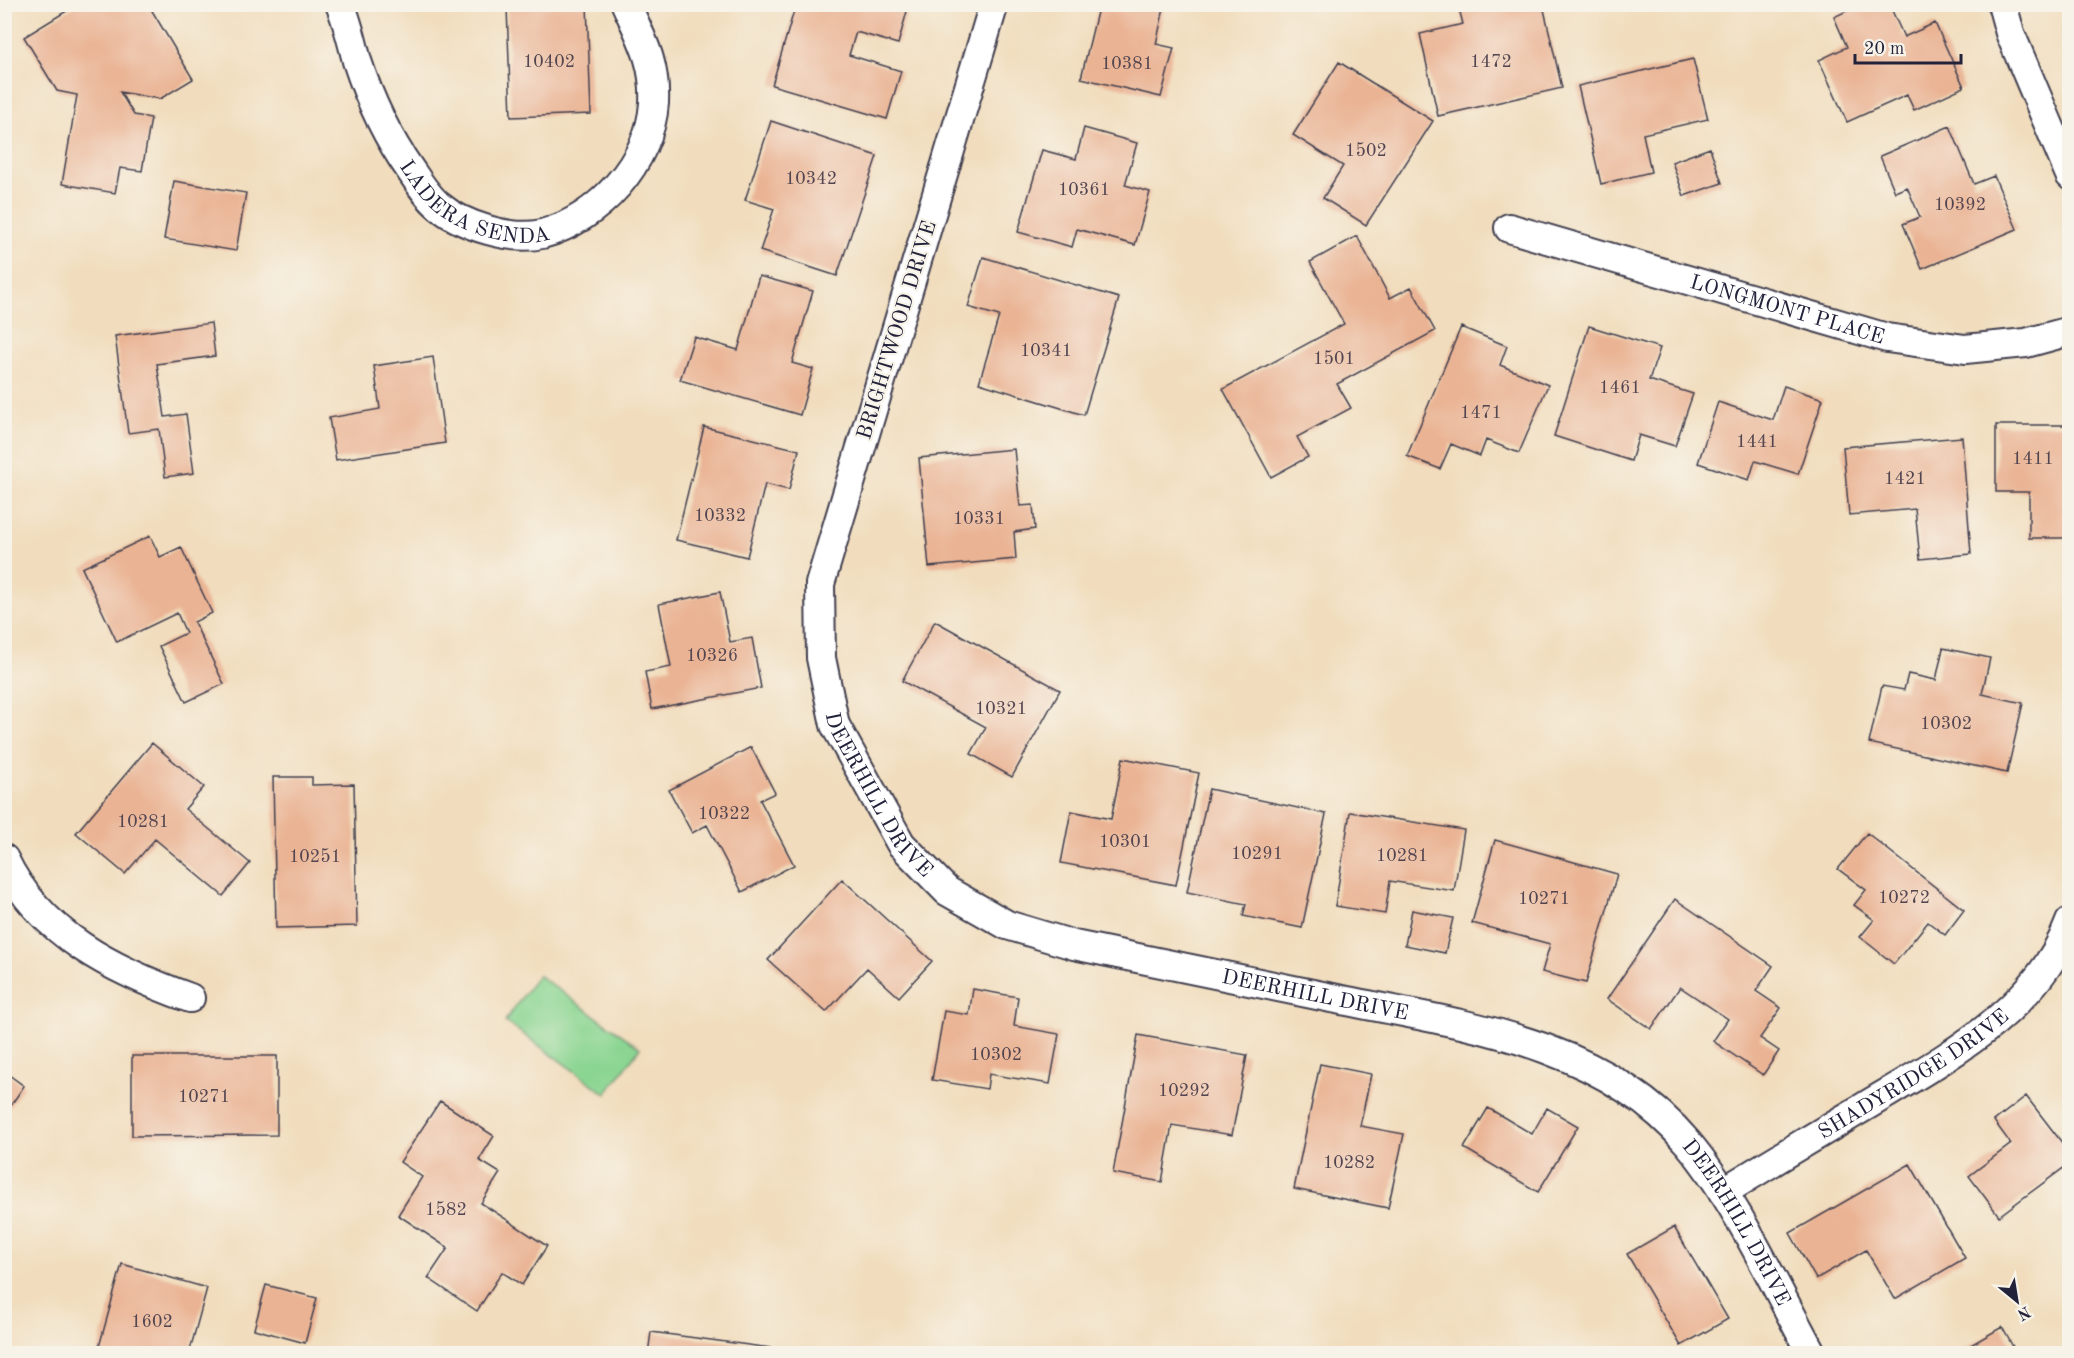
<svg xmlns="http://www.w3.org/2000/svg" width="2074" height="1358" viewBox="0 0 2074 1358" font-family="'Old Standard TT',serif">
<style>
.green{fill:#8bd592;stroke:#567c66;stroke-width:1.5}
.building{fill:#eab494}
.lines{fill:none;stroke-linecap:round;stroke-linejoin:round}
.street-casing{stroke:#413e4e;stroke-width:32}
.street{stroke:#fff;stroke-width:28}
.labels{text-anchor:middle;stroke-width:4.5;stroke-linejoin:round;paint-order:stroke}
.number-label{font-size:18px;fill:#544651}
.street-label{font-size:21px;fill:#22223b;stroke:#f7f3e8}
</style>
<rect width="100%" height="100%" fill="#f7f3e8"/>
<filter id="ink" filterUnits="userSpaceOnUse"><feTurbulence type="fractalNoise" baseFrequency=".0167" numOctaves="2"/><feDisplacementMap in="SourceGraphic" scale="12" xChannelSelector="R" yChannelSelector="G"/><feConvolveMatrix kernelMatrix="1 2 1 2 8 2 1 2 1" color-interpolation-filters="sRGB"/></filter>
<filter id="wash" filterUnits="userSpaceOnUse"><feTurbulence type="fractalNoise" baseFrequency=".008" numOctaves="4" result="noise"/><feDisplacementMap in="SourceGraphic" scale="24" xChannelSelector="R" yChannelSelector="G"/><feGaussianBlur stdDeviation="1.35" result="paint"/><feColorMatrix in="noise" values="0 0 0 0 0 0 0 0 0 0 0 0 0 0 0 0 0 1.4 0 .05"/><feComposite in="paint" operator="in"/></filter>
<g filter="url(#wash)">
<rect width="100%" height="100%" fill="#f1ddbd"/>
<path class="green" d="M538,975L640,1048L606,1094L505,1021Z"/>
<g id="blocks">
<path class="building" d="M78,4H148L193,79L160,99L120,92L134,115L151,118L142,171L120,168L115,193L62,184L77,95L57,91L24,37Z
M587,4L591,114L511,117L507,7Z
M796,4H909L898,44L856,32L849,55L901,71L887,119L772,85Z
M1099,4H1165L1156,44L1174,48L1161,97L1081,78Z
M1861,4H1889L1904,37L1935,23L1964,87L1914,110L1907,95L1847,122L1819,60L1847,47L1834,17Z
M1458,5H1543L1562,88L1438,116L1420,34L1463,24Z
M1693,59L1708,119L1643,134L1651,172L1601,184L1578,86Z
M1339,62L1433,121L1366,225L1323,198L1343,166L1293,135Z
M771,121L877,156L837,276L760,251L774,209L745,200Z
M1950,126L1974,184L1994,176L2017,229L1922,269L1903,224L1920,217L1907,187L1895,192L1880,156Z
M1084,128L1137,143L1125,185L1150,192L1135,245L1077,229L1072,247L1018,232L1042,150L1076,159Z
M1710,148L1722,183L1684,196L1672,162Z
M174,181L246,193L236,251L164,239Z
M1357,236L1390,298L1411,287L1435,331L1337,384L1351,408L1297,437L1308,457L1271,477L1223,389L1344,324L1310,262Z
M983,257L1119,298L1084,415L979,383L999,316L968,307Z
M759,276L813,291L792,363L813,369L800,415L680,380L694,337L738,350Z
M211,323L215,356L157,364L165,417L186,414L194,473L165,477L159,429L128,433L115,336Z
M1589,326L1660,348L1649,380L1693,394L1675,446L1639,435L1631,461L1554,436Z
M1461,327L1507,346L1500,365L1548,385L1519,453L1486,440L1480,456L1451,444L1440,469L1407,456Z
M433,357L445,443L336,460L329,418L380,409L374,366Z
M1784,386L1823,399L1798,474L1755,461L1749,480L1698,463L1718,402L1773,420Z
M1996,425H2070V538H2029V492H1996Z
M704,427L799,450L789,490L765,484L747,557L676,540Z
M1962,437L1971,554L1920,559L1915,509L1849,515L1843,447Z
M1014,449L1020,506L1033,505L1035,529L1014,532L1016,559L929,567L919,458Z
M150,536L160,557L181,547L212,613L194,622L224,684L186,702L159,646L186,633L177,613L117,642L82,568Z
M720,592L730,642L752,638L761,688L652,709L645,672L671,667L659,604Z
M935,621L1060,690L1012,777L971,754L986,727L902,681Z
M1943,648L1990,658L1982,694L2023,703L2007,773L1869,743L1882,686L1904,690L1908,674L1936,680Z
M152,743L204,787L185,809L250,863L223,896L155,839L125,874L76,833Z
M751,747L775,793L760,800L794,865L742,892L707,825L692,833L669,790Z
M1123,758L1199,773L1176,885L1061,863L1071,811L1111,819Z
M273,777H312V785L354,784L357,926L276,928Z
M1209,789L1326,814L1302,928L1243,916L1246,904L1187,892Z
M1350,812L1464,830L1454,891L1390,881L1385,914L1335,906Z
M1867,833L1964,910L1945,935L1928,922L1894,964L1860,937L1874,920L1854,905L1866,890L1838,869Z
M1495,840L1617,874L1586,983L1542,972L1550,944L1472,923Z
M842,879L932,961L899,997L867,968L826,1012L768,960Z
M1675,899L1773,966L1756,991L1781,1008L1760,1038L1779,1051L1763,1075L1713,1041L1728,1019L1680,987L1651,1029L1607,999Z
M1412,910L1453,918L1445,953L1405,945Z
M973,989L1018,997L1014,1026L1059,1034L1050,1084L989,1074L987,1089L932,1080L944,1011L969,1015Z
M1138,1035L1247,1055L1232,1135L1172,1125L1162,1182L1113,1173Z
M132,1056H277V1135L132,1136Z
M1320,1064L1371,1074L1360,1126L1404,1134L1388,1208L1294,1189Z
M5,1072L24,1086L5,1114Z
M2026,1096L2070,1153V1163L1999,1216L1969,1176L2011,1144L1994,1121Z
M440,1101L494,1136L479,1160L500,1173L481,1203L547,1246L522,1285L502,1272L477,1311L428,1278L448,1248L398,1215L422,1177L400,1162Z
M1488,1108L1532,1134L1547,1108L1578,1126L1538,1192L1464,1148Z
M1910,1164L1965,1258L1895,1299L1866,1250L1816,1279L1790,1233Z
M1674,1227L1728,1319L1681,1346L1627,1254Z
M122,1264L207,1288L189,1354H97Z
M266,1285L317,1298L305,1343L254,1329Z
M2002,1327L2017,1354H1955Z
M651,1332L801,1352L800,1354H648Z"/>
</g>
</g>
<g filter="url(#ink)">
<use href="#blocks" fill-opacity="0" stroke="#413e4e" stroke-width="1.5"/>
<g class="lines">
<defs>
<g id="street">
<path id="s1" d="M340,4C348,23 352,42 357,61C370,101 387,137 411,171C419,183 428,197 439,206C463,226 512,241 542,234C599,219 650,162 654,103C656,63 642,40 626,4"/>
<path id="s2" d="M994,4L820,584L821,658L835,725L901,844L947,891L1007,925L1074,945C1158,962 1242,980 1327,997C1453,1023 1599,1038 1688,1143C1736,1200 1775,1287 1812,1354"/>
<path d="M2002,4L2010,33L2070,175"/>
<path id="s3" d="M1509,228L1887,338L1965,349L2026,343L2070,331"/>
<path d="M4,859C40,935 115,971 190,998"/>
<path id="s4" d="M1723,1192C1770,1163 1817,1135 1864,1107C1940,1061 2037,1012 2070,922"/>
</g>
</defs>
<use href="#street" class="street-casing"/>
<use href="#street" class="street"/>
</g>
</g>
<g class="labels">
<g class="number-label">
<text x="549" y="67">10402</text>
<text x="1491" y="67">1472</text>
<text x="1127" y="69">10381</text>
<text x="1366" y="156">1502</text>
<text x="811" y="184">10342</text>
<text x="1084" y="195">10361</text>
<text x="1960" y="210">10392</text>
<text x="1046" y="356">10341</text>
<text x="1334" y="364">1501</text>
<text x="1620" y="393">1461</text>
<text x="1481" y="418">1471</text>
<text x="1757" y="447">1441</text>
<text x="2033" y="464">1411</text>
<text x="1905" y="484">1421</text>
<text x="720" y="521">10332</text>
<text x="979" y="524">10331</text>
<text x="712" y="661">10326</text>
<text x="1001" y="714">10321</text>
<text x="1946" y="729">10302</text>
<text x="724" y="819">10322</text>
<text x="143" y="827">10281</text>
<text x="1125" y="847">10301</text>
<text x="1257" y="859">10291</text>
<text x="1402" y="861">10281</text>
<text x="315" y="862">10251</text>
<text x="1904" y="903">10272</text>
<text x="1544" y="904">10271</text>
<text x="996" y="1060">10302</text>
<text x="1184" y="1096">10292</text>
<text x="204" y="1102">10271</text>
<text x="1349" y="1168">10282</text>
<text x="446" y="1215">1582</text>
<text x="152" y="1327">1602</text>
</g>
<g class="street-label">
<text dy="7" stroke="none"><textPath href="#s1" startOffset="258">LADERA SENDA</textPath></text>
<text dy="7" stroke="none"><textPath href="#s3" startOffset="290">LONGMONT PLACE</textPath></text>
<text transform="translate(896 330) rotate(-73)" y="7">BRIGHTWOOD DRIVE</text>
<text dy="7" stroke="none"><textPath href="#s2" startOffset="830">DEERHILL DRIVE</textPath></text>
<text dy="7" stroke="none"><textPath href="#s2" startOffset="1335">DEERHILL DRIVE</textPath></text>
<text dy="7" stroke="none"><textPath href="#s4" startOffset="224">SHADYRIDGE DRIVE</textPath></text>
<text dy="7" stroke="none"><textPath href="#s2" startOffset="1838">DEERHILL DRIVE</textPath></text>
</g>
</g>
<rect width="2074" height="1358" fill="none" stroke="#f7f3e8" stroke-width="24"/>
<g transform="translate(2017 1301) rotate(150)" stroke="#f7f3e8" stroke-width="4.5" paint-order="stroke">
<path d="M0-4.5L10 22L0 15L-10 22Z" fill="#22223b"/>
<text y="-9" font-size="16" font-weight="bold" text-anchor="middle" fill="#22223b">N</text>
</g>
<path d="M1855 54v9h106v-9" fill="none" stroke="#22223b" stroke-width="3"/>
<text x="1864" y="54" font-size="18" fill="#22223b" stroke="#f7f3e8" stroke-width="4.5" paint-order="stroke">20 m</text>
</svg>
